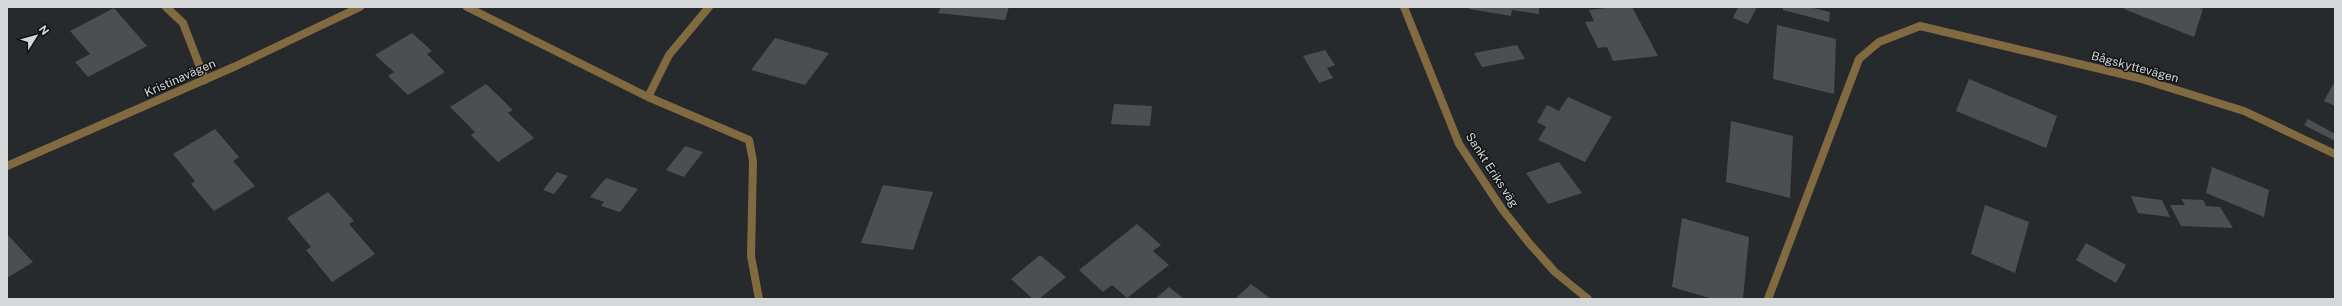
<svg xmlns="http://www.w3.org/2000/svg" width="2342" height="306" viewBox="0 0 2342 306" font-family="'Public Sans',sans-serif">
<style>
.building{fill:#4b4f52}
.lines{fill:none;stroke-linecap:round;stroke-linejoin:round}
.service{stroke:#816a40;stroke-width:8}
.minor{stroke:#816a40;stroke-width:8}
.labels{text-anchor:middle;stroke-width:3;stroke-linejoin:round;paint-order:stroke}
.street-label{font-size:12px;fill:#d5d7d9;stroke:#111214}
</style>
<rect width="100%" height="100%" fill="#272a2d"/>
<path class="building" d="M941,7H1009L1005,20L938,13Z
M1469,7H1539V14L1512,10L1511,16L1469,9Z
M1616,7H1632L1658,56L1613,61L1607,47L1598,48L1585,22L1594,21L1589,10Z
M1738,7H1757L1748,24L1733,18Z
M1783,7H1809L1830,12L1829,22L1783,10Z
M2125,7H2197L2203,9L2194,37L2124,9Z
M114,8L147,46L88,77L75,62L90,54L70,31Z
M1777,25L1836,39L1834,94L1773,79Z
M412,33L432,51L427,54L445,72L408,95L388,76L394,72L375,55Z
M775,38L829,53L805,85L751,70Z
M1517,45L1525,59L1482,67L1474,53Z
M1325,50L1335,65L1327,68L1333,78L1319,83L1303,56Z
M1969,79L2057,116L2046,148L1956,111Z
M2335,81V106L2324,101Z
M486,84L513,110L508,113L534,138L498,162L471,135L475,132L450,107Z
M1568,97L1612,117L1585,162L1538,140L1546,127L1537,122L1547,105L1559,111Z
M1114,104L1152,106L1150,126L1111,124Z
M2308,119L2335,134V141L2304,125Z
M1731,121L1793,136L1790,198L1726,182Z
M215,129L239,157L233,161L255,186L214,211L191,184L195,181L173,154Z
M685,146L703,152L684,177L666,170Z
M1559,162L1582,193L1548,204L1526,173Z
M2212,167L2269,190L2264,217L2206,193Z
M557,172L568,176L554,194L543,190Z
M606,178L638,189L620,212L601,206L604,202L590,197Z
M883,185L933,192L913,250L861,243Z
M328,192L354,221L349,224L375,254L332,282L306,250L311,247L287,218Z
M2131,196L2162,200L2170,217L2138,213Z
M2181,199L2203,200L2206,206L2220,207L2233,228L2181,226L2170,205H2185Z
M1985,205L2029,222L2015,273L1971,254Z
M1682,218L1749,237L1743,299H1713L1672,287Z
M1137,224L1161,245L1153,251L1169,265L1127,298L1112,285L1103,292L1079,270Z
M7,234L33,262L7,278Z
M2086,243L2126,265L2116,283L2076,260Z
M1040,255L1066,277L1039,299H1033L1011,279Z
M1251,284L1271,299H1235Z
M1169,287L1184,299H1155Z"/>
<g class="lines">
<path class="service" d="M166,7L183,23L205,80"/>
<path class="minor" d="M467,7L648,97L749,140L753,161L751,256L759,299
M1404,7L1459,144L1502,209L1529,243L1555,272L1588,299
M648,97L669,55L709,7
M7,166L236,66L360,7
M1768,299L1859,59L1879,42L1920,26L2138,78L2244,111L2335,154"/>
</g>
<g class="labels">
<g class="street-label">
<text transform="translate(2135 67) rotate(15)" y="4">Bågskyttevägen</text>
<text transform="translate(180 78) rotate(-24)" y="4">Kristinavägen</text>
<text transform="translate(1492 170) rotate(57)" y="4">Sankt Eriks väg</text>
</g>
</g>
<rect width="2342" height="306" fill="none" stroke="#d5d7d9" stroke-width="16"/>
<g transform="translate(36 36) rotate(53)" stroke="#111214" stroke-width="3" paint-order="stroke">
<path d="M0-3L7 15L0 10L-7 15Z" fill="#d5d7d9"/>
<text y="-6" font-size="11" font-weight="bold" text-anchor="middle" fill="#d5d7d9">N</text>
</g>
</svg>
